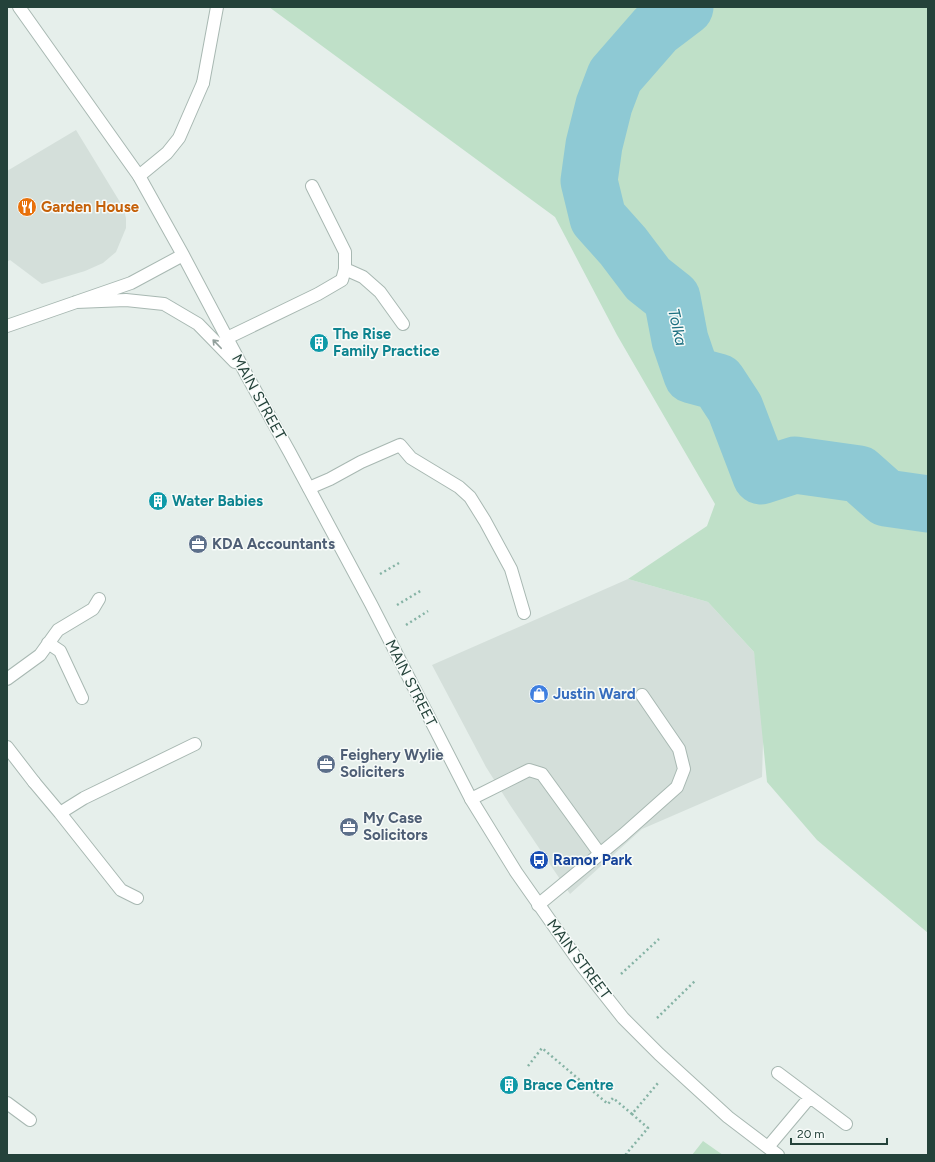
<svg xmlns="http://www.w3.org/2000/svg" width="935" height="1162" viewBox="0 0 935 1162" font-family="Figtree,sans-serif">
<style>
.built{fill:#d4dfda}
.green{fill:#bfe0c8}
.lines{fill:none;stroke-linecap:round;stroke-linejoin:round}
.river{stroke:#8ec9d4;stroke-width:57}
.service-casing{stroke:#a8b8b2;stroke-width:14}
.pedestrian-casing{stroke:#a8b8b2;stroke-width:14}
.minor-casing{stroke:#a8b8b2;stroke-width:14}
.tertiary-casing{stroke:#a8b8b2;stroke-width:14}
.path{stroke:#86b3a5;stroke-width:2.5;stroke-dasharray:2 3;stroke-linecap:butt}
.service{stroke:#fff;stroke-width:12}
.pedestrian{stroke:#fff;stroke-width:12}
.minor{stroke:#fff;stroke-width:12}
.tertiary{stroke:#fff;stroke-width:12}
.oneway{stroke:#92a09c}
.labels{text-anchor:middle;stroke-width:3;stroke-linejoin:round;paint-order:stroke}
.food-label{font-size:15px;font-weight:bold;fill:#c56008;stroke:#f7fbf9;text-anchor:start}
.culture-label{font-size:15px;font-weight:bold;fill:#0d838f;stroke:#f7fbf9;text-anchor:start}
.street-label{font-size:15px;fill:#24423a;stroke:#f7fbf9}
.service-label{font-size:15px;font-weight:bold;fill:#4e5e75;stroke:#f7fbf9;text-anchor:start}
.shop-label{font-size:15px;font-weight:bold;fill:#366cbe;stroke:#f7fbf9;text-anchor:start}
.transit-label{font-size:15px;font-weight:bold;fill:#164399;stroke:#f7fbf9;text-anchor:start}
.water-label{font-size:16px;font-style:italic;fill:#1c6f80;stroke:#f7fbf9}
</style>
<rect width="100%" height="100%" fill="#e6efeb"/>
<path class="built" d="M76,130L123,207L126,218V228L116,252L103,263L85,271L42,284L10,260L7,262V171Z
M628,579L708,602L754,652L764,710L762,777L642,829L570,894L510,805L486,767L432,665Z"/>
<path class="green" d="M269,7H928V933L817,840L767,782L754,652L708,602L628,579L707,526L715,504L617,335L555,217Z
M703,1141L723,1155H692Z"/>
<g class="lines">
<path class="river" d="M685,7L656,29L615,76L604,105L594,145L589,181L598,218L623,246L648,279L672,298L680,340L692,375L718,382L735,408L761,476L795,465L859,474L886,498L928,504"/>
<defs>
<path id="service" d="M345,269L363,277L380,292L403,324
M227,338L318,294L342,280L345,269V252L312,186
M309,488L330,479L361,462L400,445L411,458L459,487L470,497L485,521L511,569L524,613
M48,643L60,651L82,698
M7,679L40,655L58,630L93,609L99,599
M34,782L60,813L121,890L137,898
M471,799L529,770L542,774L600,854
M60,813L84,798L195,744
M538,905L623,835L677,787L684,769L679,749L642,695
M778,1073L846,1124
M768,1147L810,1097"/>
<path id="pedestrian" d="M203,83L217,7"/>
<path id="minor" d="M139,176L167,153L179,138L203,83
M7,747L34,782
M7,1103L30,1120"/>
<path id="tertiary" d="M19,7L139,176L183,255L245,372L290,453L371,604L471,799L516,872L582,966L623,1018L659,1054L728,1117L778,1155
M76,302L126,300L164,304L198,324L235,362
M7,326L131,283L183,255"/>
</defs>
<use href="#service" class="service-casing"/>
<use href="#pedestrian" class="pedestrian-casing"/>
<use href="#minor" class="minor-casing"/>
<use href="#tertiary" class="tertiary-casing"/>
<path class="path" d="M380,574L399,563
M397,605L422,590
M406,625L428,611
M621,974L659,939
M657,1018L696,980
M528,1066L542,1048L608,1104L613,1098L632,1114L658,1083
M627,1155L626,1154L648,1128L632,1114"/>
<use href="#service" class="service"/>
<use href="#pedestrian" class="pedestrian"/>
<use href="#minor" class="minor"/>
<use href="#tertiary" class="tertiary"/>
</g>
<defs><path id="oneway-shaft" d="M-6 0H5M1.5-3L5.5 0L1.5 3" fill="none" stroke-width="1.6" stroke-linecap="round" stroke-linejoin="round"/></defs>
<use class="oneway" href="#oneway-shaft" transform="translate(217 344) rotate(-134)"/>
<defs>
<symbol id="restaurant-disc" viewBox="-11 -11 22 22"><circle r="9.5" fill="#e8710a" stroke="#f7fbf9"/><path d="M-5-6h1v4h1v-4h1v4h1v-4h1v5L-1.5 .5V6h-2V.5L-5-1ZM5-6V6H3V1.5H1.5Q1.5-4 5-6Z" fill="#fff"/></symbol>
<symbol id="building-disc" viewBox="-11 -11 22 22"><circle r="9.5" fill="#0f9aa8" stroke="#f7fbf9"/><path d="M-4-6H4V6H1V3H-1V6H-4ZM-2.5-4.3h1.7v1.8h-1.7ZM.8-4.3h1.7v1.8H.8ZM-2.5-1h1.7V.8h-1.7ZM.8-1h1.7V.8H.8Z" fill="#fff"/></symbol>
<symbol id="office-disc" viewBox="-11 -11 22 22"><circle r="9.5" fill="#5c6f8a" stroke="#f7fbf9"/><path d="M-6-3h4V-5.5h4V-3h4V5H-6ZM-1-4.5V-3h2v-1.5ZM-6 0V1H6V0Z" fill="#fff"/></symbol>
<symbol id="shop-disc" viewBox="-11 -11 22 22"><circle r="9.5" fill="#3f7fe0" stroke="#f7fbf9"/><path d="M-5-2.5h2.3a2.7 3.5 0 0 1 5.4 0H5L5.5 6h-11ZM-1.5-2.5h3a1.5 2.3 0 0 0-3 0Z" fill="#fff"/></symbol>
<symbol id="bus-disc" viewBox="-11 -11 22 22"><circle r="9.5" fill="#1a4fb4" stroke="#f7fbf9"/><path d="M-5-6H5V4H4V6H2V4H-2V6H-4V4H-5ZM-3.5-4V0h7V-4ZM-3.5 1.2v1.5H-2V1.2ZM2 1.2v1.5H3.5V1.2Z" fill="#fff"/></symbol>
</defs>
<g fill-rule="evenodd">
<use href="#restaurant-disc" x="16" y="196" width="22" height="22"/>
<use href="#building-disc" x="308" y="332" width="22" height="22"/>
<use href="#building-disc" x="147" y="490" width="22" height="22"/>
<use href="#office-disc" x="187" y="533" width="22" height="22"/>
<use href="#shop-disc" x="528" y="683" width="22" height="22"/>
<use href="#office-disc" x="315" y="753" width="22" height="22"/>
<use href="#office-disc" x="338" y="816" width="22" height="22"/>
<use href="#bus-disc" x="528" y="849" width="22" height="22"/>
<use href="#building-disc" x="498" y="1074" width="22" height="22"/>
</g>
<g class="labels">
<g class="food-label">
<text x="41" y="212">Garden House</text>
</g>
<g class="culture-label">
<text x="333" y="339">The Rise<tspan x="333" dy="17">Family Practice</tspan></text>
<text x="172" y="506">Water Babies</text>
<text x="523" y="1090">Brace Centre</text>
</g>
<g class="street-label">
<text transform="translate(259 397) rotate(61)" y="5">MAIN STREET</text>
<text transform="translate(411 683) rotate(63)" y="5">MAIN STREET</text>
<text transform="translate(579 959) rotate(53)" y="5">MAIN STREET</text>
</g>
<g class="service-label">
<text x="212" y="549">KDA Accountants</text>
<text x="340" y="760">Feighery Wylie<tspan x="340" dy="17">Soliciters</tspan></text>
<text x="363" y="823">My Case<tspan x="363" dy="17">Solicitors</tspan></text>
</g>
<g class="shop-label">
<text x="553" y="699">Justin Ward</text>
</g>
<g class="transit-label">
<text x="553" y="865">Ramor Park</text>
</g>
<g class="water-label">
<text transform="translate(678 327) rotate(77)" y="6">Tolka</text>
</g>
</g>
<rect width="935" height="1162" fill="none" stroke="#24423a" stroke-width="16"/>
<path d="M791 1138v6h96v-6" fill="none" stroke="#24423a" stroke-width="2"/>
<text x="797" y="1138" font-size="12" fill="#24423a" stroke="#f7fbf9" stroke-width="3" paint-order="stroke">20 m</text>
</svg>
